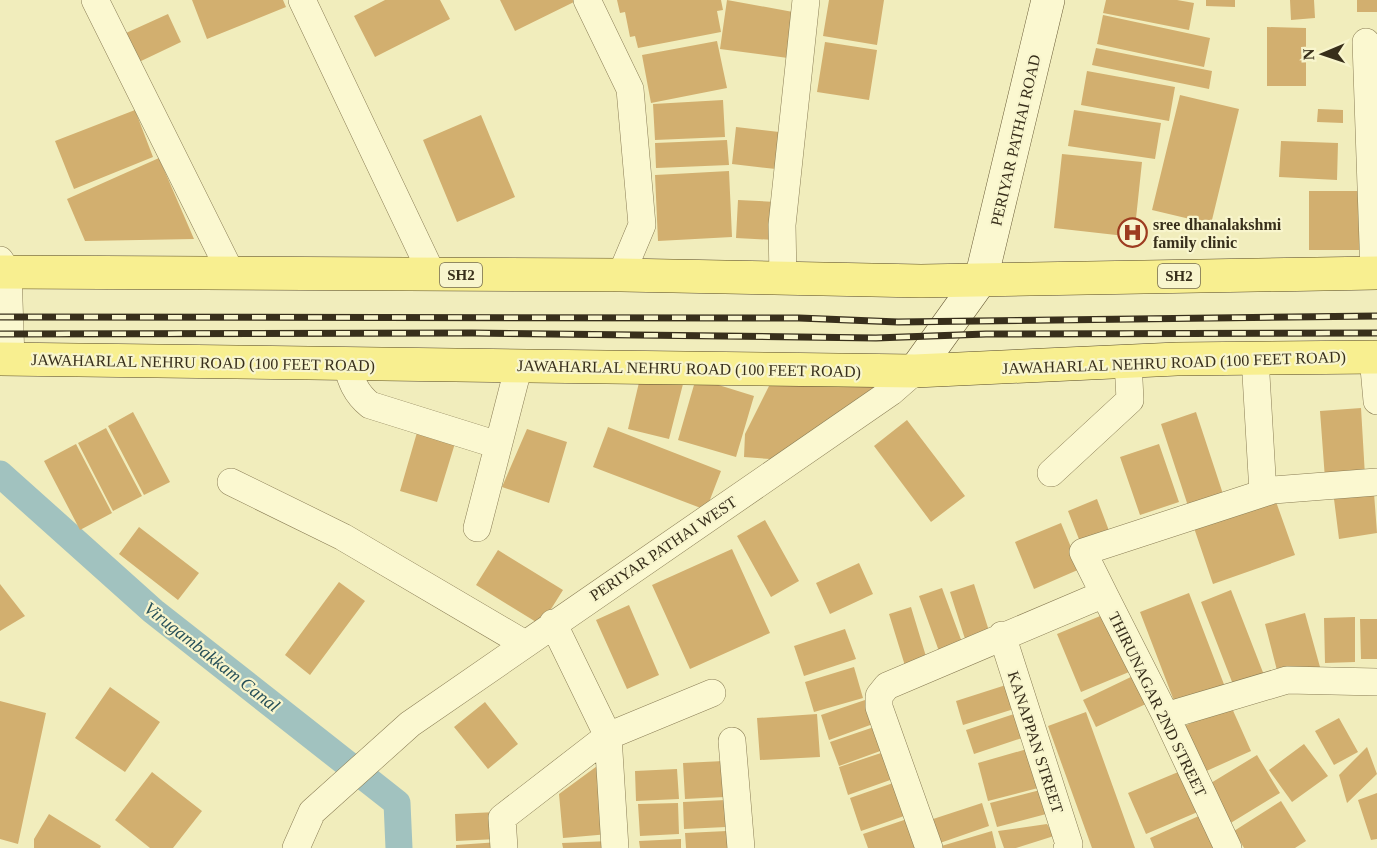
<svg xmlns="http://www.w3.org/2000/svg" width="1377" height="848" viewBox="0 0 1377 848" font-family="Georgia,serif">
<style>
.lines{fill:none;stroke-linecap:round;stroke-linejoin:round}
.canal{stroke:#a1c2bf;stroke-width:27}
.building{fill:#d2af6f}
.street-casing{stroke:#8a7d55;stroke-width:28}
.secondary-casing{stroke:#6b5d38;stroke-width:34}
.primary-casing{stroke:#57492a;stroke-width:34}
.street{stroke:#fbf8d0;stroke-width:27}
.secondary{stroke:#fbf8d0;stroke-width:33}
.primary{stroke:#f8ef90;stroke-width:33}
.rail-casing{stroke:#382f1b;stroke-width:7}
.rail{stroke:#f8f5cd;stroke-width:4.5;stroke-dasharray:14;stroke-linecap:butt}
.labels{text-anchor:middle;stroke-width:4.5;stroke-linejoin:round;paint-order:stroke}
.shield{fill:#f8f5cd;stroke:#726a50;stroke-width:1.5}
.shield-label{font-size:15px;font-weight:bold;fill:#382f1b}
.street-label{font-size:16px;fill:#382f1b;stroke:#f8f5cd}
.poi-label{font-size:16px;font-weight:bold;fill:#382f1b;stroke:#f8f5cd;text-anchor:start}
.water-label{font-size:18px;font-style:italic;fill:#295159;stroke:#f8f5cd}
</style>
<rect width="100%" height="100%" fill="#f1edbc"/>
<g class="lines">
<path class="canal" d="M0,474L153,611L397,803L399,848"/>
</g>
<path class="building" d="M192,0H283L286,7L207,39Z
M385,0H440L450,19L375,57L354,16Z
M500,0H578L515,31Z
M617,0H721L723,10L717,11L721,32L638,48L635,36L630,37L625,12L620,13Z
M727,0L793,12L788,58L720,49Z
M829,0H884L877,45L823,36Z
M1106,0H1177L1194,3L1189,30L1103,13Z
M1206,0H1235V7L1206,6Z
M1290,0H1314L1315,18L1291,20Z
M1357,0H1377V12H1357Z
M168,14L181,42L139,62L126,33Z
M1103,15L1210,38L1204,67L1097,44Z
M1267,27L1306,28V86H1267Z
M717,41L727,88L651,103L642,55Z
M825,42L877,50L869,100L817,92Z
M1096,48L1212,71L1209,89L1092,65Z
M1087,71L1175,87L1169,121L1081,105Z
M1180,95L1239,109L1211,224L1152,210Z
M723,100L725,137L655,140L653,104Z
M1318,109L1343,110V123L1317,122Z
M135,110L153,157L74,189L55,141Z
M1074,110L1161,123L1155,159L1068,146Z
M481,115L515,197L457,222L423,140Z
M736,127L779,132L776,169L732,164Z
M727,140L729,165L656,168L655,143Z
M1281,141L1338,143L1337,180L1279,177Z
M1062,154L1142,162L1134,237L1054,228Z
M159,158L194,239L85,241L67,199Z
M729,171L732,237L658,241L655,175Z
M1309,191H1359V250H1309Z
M738,200L776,202L775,240L736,238Z
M641,374L683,384L669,439L628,429Z
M775,374L876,382L874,399L770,459L744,457L745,434Z
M696,378L754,396L736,457L678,440Z
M1361,408L1365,476L1325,479L1320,411Z
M133,412L170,482L144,495L108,426Z
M1196,412L1223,494L1188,506L1161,424Z
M907,420L965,496L931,522L874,446Z
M608,427L721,471L706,510L593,467Z
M106,428L142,496L113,511L78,443Z
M418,429L456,440L437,502L400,491Z
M527,429L567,442L549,503L502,487Z
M76,444L112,513L80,530L44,461Z
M1159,444L1179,502L1140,515L1120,457Z
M1374,493L1377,533L1339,539L1334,499Z
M1274,496L1295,555L1213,584L1193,525Z
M1097,499L1111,536L1082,547L1068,511Z
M765,520L799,581L771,597L737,536Z
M1061,523L1080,569L1034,589L1015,542Z
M139,527L199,573L178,600L119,554Z
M732,549L770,633L690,669L652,585Z
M498,550L563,590L541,625L476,585Z
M859,563L873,594L830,614L816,583Z
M339,582L365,601L310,675L285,655Z
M0,584L25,616L0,631Z
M974,584L990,634L966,642L950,592Z
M942,588L963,645L940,654L919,596Z
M1231,590L1264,675L1234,687L1201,602Z
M1189,593L1225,687L1176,706L1140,612Z
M629,605L659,675L627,689L596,620Z
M911,607L928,663L906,669L889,614Z
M1305,613L1320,667L1279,678L1265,624Z
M1105,614L1129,672L1081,692L1057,634Z
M1355,617V662L1325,663L1324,618Z
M1360,619H1377V659H1361Z
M845,629L856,659L804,676L794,646Z
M854,667L863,698L814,712L805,682Z
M1135,675L1148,703L1096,727L1083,700Z
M1009,684L1017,708L963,725L956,701Z
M110,687L160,722L125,772L75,738Z
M865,700L873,724L829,740L821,715Z
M0,701L46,713L18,844L0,839Z
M485,702L518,744L488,769L454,727Z
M1231,706L1251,751L1202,773L1182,727Z
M1086,712L1135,848H1092L1048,726Z
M1017,713L1025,737L974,754L966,730Z
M817,714L820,757L760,760L757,718Z
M1339,718L1358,752L1334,765L1315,731Z
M874,727L883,750L839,766L830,742Z
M1304,744L1328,776L1292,802L1269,770Z
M1367,747L1377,774L1347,803L1339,775Z
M1027,749L1038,788L988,801L978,763Z
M884,752L893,779L848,795L839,767Z
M1257,755L1280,793L1229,824L1206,786Z
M604,761L609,834L563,838L559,794Z
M724,761L725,797L685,799L683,763Z
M677,769L679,799L636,801L635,771Z
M1183,770L1200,811L1146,834L1128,793Z
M152,772L202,811L173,848H150L115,820Z
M896,782L907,815L861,831L850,798Z
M1044,789L1050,813L997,827L990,803Z
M1377,793V839L1371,840L1358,800Z
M726,800V827L684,829L683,802Z
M1281,801L1306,841L1295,848H1244L1234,831Z
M678,803L679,834L640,836L638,804Z
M982,803L989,826L937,844L930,820Z
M496,812L497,839L456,841L455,814Z
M49,814L101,846L100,848H34V839Z
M1201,815L1214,848H1154L1150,838Z
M907,819L918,848H868L863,834Z
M1047,824L1054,836L1016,848H1004L998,831Z
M727,831L728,848H686L685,833Z
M992,831L996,848H939L938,847Z
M681,839V848H640L639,841Z
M610,841V848H563L562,843Z
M499,842V848H456V845Z"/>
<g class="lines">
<defs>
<path id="street" d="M95,0L231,273
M302,0L432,274
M587,0L630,89L642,225L621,275
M1366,42L1374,273
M0,260L8,272L11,359
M783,278L782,225L806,0
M1373,357L1377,401
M1255,358L1263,493
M346,363C351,380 355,393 370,405L498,445
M1051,473L1130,400L1128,361
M231,482L343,537L525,644
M477,528L519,365
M1104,594L1083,552L1273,490L1377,482
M553,623L608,736L615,848
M1002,635L1069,844L1067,848
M1166,716L1287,680L1377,682
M732,741L741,848
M296,848L312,812L410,724L891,392L915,371
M504,848L502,818L608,736L712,693
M929,848L879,707V696L887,686L1104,594L1166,716L1228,848"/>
<path id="secondary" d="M915,371L981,279L1048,0"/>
<path id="primary" d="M0,272L621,275L921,281L1377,273
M0,359L915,371L1177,359L1377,357"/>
</defs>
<use href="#street" class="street-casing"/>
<use href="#secondary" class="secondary-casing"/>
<use href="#primary" class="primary-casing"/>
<use href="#street" class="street"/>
<use href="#secondary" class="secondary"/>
<use href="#primary" class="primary"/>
<defs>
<path id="rail" d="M0,317L799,318L898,322L1377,316
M0,334L472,333L876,338L986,334L1377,333"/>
</defs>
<use href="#rail" class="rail-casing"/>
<use href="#rail" class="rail"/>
</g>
<defs>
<symbol id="hospital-ring" viewBox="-11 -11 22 22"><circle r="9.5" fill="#f8f5cd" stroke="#9d3c20" stroke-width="1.5"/><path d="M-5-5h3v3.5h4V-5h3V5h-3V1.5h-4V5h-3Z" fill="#9d3c20"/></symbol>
</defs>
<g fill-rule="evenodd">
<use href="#hospital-ring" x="1116" y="216" width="33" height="33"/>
</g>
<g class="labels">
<g class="shield">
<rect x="440" y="263" width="42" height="24" rx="4.5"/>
<rect x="1158" y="264" width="42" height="24" rx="4.5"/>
</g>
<g class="shield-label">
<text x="461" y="280">SH2</text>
<text x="1179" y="281">SH2</text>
</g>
<g class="street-label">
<text transform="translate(1015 140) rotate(-77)" y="6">PERIYAR PATHAI ROAD</text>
<text transform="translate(203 362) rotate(1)" y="6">JAWAHARLAL NEHRU ROAD (100 FEET ROAD)</text>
<text transform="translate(1174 362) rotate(-2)" y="6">JAWAHARLAL NEHRU ROAD (100 FEET ROAD)</text>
<text transform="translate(689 368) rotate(1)" y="6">JAWAHARLAL NEHRU ROAD (100 FEET ROAD)</text>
<text transform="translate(663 548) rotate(-34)" y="6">PERIYAR PATHAI WEST</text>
<text transform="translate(1158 704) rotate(64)" y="6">THIRUNAGAR 2ND STREET</text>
<text transform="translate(1036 742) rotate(72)" y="6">KANAPPAN STREET</text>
</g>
<g class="poi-label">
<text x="1153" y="230">sree dhanalakshmi<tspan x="1153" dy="18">family clinic</tspan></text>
</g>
<g class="water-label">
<text transform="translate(212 657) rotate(38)" y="6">Virugambakkam Canal</text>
</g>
</g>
<g transform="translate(1323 54) rotate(268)" stroke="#f8f5cd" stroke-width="4.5" paint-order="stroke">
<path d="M0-4.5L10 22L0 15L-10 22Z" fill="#382f1b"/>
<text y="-9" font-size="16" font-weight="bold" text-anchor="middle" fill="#382f1b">N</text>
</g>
</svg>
